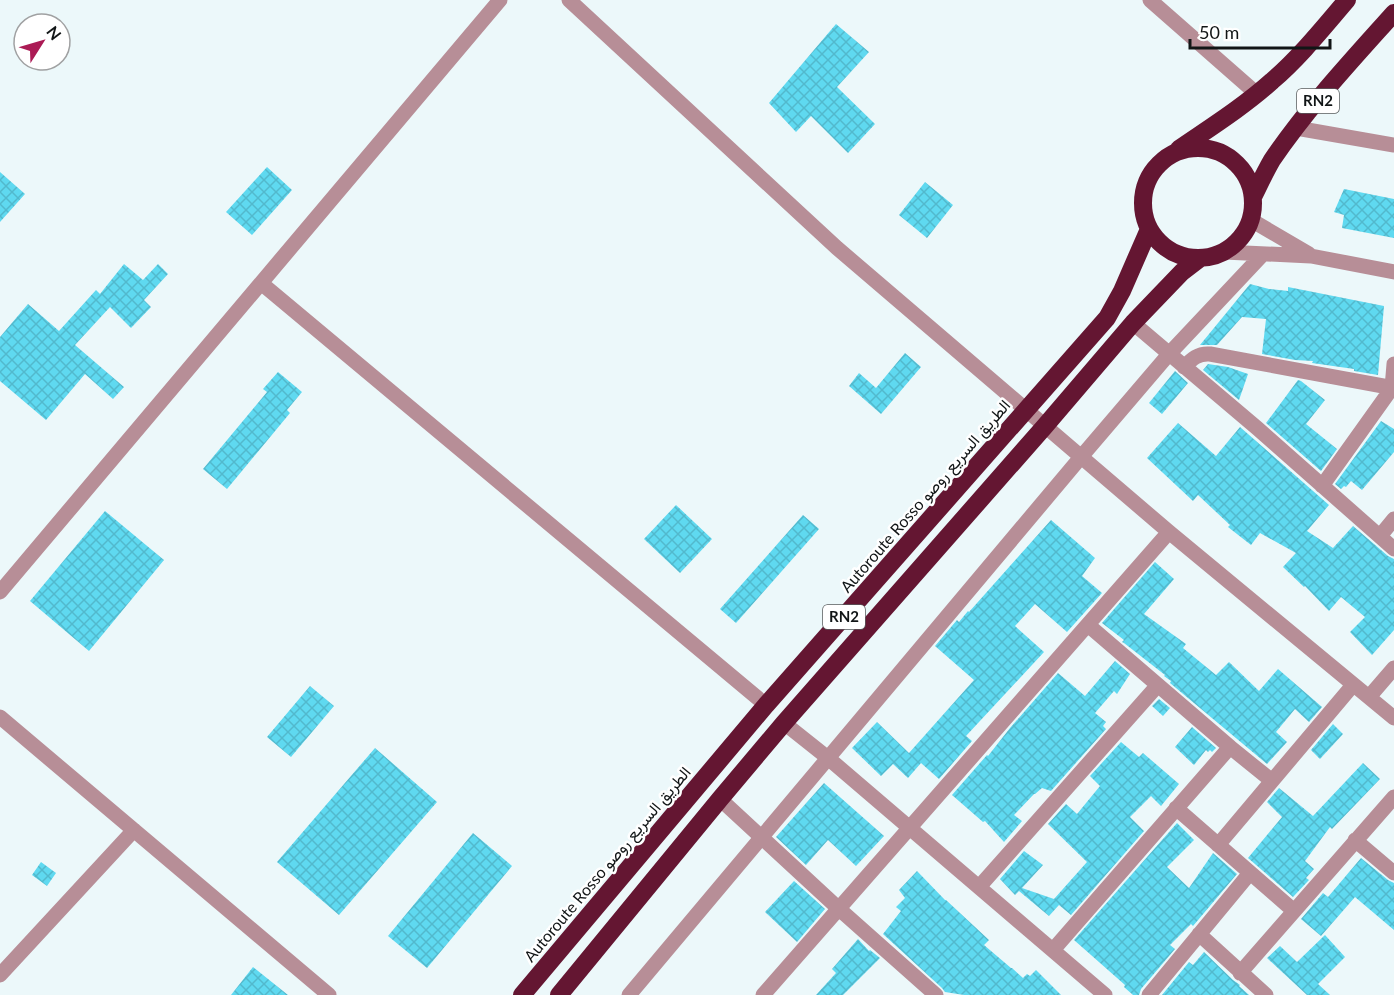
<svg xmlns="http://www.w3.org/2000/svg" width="1394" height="995" viewBox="0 0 1394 995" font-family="Lato,Vazirmatn,sans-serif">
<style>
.building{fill:url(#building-cross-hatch)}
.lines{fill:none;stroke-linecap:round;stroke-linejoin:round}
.minor{stroke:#b78e97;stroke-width:15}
.highway{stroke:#641632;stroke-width:18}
.labels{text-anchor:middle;stroke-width:5;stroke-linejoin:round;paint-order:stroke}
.shield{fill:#fff;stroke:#585b5c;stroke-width:1.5}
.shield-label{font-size:15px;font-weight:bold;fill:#111516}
.street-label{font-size:16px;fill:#111516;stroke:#fff}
</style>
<defs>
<pattern id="building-cross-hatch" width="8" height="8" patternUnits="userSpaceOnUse" patternTransform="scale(1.5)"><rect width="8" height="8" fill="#5fd9f0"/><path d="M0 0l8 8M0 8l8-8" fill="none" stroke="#52b9cd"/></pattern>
</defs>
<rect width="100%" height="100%" fill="#ecf8fa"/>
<path class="building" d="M836,24L869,52L837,87L875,124L848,153L811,116L796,132L769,103Z
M267,167L292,190L252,235L226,212Z
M0,172L25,194L0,222Z
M925,182L953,205L927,238L899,215Z
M1344,189L1394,199V238L1342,228L1344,215L1334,212Z
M124,264L143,280L158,264L168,274L144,300L151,307L131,328L110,307L75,345L124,387L113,399L85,374L46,420L0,381V337L28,304L59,331L96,290L100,294Z
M1250,284L1269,289L1288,291V287L1384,306L1378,375L1354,371V369L1312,363L1313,361L1295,360L1262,354L1266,319L1242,317L1217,345H1200Z
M905,353L921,367L881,414L849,386L859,373L876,388Z
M1208,364L1228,367L1248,374L1239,400L1203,370Z
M1175,371L1188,383L1162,414L1149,403Z
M278,372L302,392L287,410L290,413L227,489L203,469L267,392L263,389Z
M1298,380L1301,381L1325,400L1306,424L1337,449L1321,471L1266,423Z
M1381,421L1394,429V452L1362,490L1351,481L1346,487L1344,486L1341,489L1335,484Z
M1178,423L1216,456L1240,427L1329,505L1307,531L1333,548L1353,526L1388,556L1394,559V630L1372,655L1350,632L1365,617L1341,597L1329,611L1305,586L1304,587L1283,567L1296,553L1260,533L1251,545L1228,527L1230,525L1198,495L1193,501L1147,458Z
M676,505L712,539L680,573L644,539Z
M105,511L164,560L89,651L30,601Z
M803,515L819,529L736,623L720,609Z
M1051,520L1095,558L1082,576L1102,593L1067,632L1035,604L1015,626L1044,652L966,736L972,741L939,779L921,763L908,778L893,764L881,776L852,748L877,722L909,753L974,680L935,646L957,620L959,622L968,611L969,612Z
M1155,562L1174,579L1144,614L1186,644L1183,648L1216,675L1229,662L1259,691L1278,669L1322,707L1309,722L1295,709L1276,732L1287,742L1267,764L1170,683L1171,681L1164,676L1165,675L1124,643L1122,642L1124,640L1102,623Z
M1115,661L1130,674L1117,694L1114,691L1095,713L1106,722L1103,726L1106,729L1051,791L1042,788L1035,794H1034L1014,815L1022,821L1004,842L985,821L983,822L952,795L987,755L988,756L1010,728L1058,673L1085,696Z
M310,686L334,706L291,757L267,737Z
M1159,699L1170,708L1163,716L1152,706Z
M1333,724L1343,734L1320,759L1311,750Z
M1192,727L1216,748L1212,752L1210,750L1208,752L1206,750L1194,765L1175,747Z
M1121,742L1139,757L1143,753L1179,784L1161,806L1151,796L1130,817L1144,831L1071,915L1059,905L1049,916L1019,891L1015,895L1000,879L1024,851L1043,865L1022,888L1054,899L1087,862L1048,824L1066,804L1077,814L1100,786L1090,776Z
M375,748L437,802L339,915L277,862Z
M1363,763L1380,779L1332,829L1330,827L1305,861L1314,869L1306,878L1309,880L1293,897L1248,858L1282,817L1267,802L1279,788L1313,816Z
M824,783L884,836L856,866L828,840L806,865L776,837Z
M1177,823L1194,840L1167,867L1189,888L1213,853L1237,874L1193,926L1191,924L1170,945L1175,949L1141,989L1139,995H1133L1124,987L1125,985L1074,940Z
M473,833L512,866L427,968L388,936Z
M1361,858L1388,880L1394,883V930L1355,897L1321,936L1301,919L1323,893L1328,897Z
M41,862L56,873L47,886L32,875Z
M917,871L945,900H946L989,940L984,945L1011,968H1012L1023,978L1027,974L1030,976L1036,970L1061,995H964L945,992L942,988L883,934L901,911L896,907L905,898L899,890Z
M794,881L825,909L797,942L765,912Z
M1325,935L1345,957L1318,984L1330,995H1307L1267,958L1280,946L1297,962Z
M858,939L869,951L870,950L880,958L843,995H816L836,973L832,969Z
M1204,952L1233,980L1240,985L1239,986L1249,995H1162L1189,962L1193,965Z
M253,967L288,995H231Z"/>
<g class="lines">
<path class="minor" d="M569,0L837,248L1169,532L1394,718
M1150,0L1257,94
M1296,128L1394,145
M1251,220L1309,254
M1224,252L1311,256L1394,272
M261,283L766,705
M1133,323L1257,428L1394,549
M1184,367C1192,359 1198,353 1210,354L1394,388
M1322,486L1392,388L1394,364
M1380,536L1394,519
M0,592L500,0
M1088,625L1230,747L1272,781
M1369,697L1394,668
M0,717L329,995
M784,723L828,758L1105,995
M720,799L838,908L936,995
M1176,808L1294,911
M1355,840L1394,873
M1218,845L1353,685
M979,887L1158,685
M1199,934L1266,995
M1053,950L1230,747
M1240,973L1394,797
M0,975L134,830
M629,995L1081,457L1169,354L1263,254
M763,995L1169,532
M1149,995L1250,873"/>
<path class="highway" d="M1143 203a55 55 0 1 1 110 0a55 55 0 1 1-110 0Z
M1179,149C1211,127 1243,107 1272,81C1300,57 1323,28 1347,0
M1253,197C1259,185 1265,172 1272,160C1308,107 1352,60 1394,13
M522,995L766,705L1107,318L1122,291L1149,229
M559,995L720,799L784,723L1045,426L1133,323L1182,272L1199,259"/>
</g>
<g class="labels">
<g class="shield">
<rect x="1297" y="89" width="42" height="24" rx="4.5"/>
<rect x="823" y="605" width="42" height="24" rx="4.5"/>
</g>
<g class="shield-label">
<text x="1318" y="106">RN2</text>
<text x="844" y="622">RN2</text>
</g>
<g class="street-label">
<text transform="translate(925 496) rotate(-49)" y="6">Autoroute Rosso الطريق السريع روصو</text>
<text transform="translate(607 864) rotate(-50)" y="6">Autoroute Rosso الطريق السريع روصو</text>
</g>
</g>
<g transform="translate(42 42) rotate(53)"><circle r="28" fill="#ffffff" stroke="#a0a1a2" stroke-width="1.5"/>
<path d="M0-4.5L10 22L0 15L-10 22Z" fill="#ab1b55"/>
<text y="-9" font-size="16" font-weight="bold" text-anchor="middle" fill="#111516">N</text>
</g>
<path d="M1190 39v9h140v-9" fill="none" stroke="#111516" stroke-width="3"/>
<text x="1199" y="39" font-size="18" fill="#111516" stroke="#ffffff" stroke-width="4.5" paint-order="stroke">50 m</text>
</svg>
